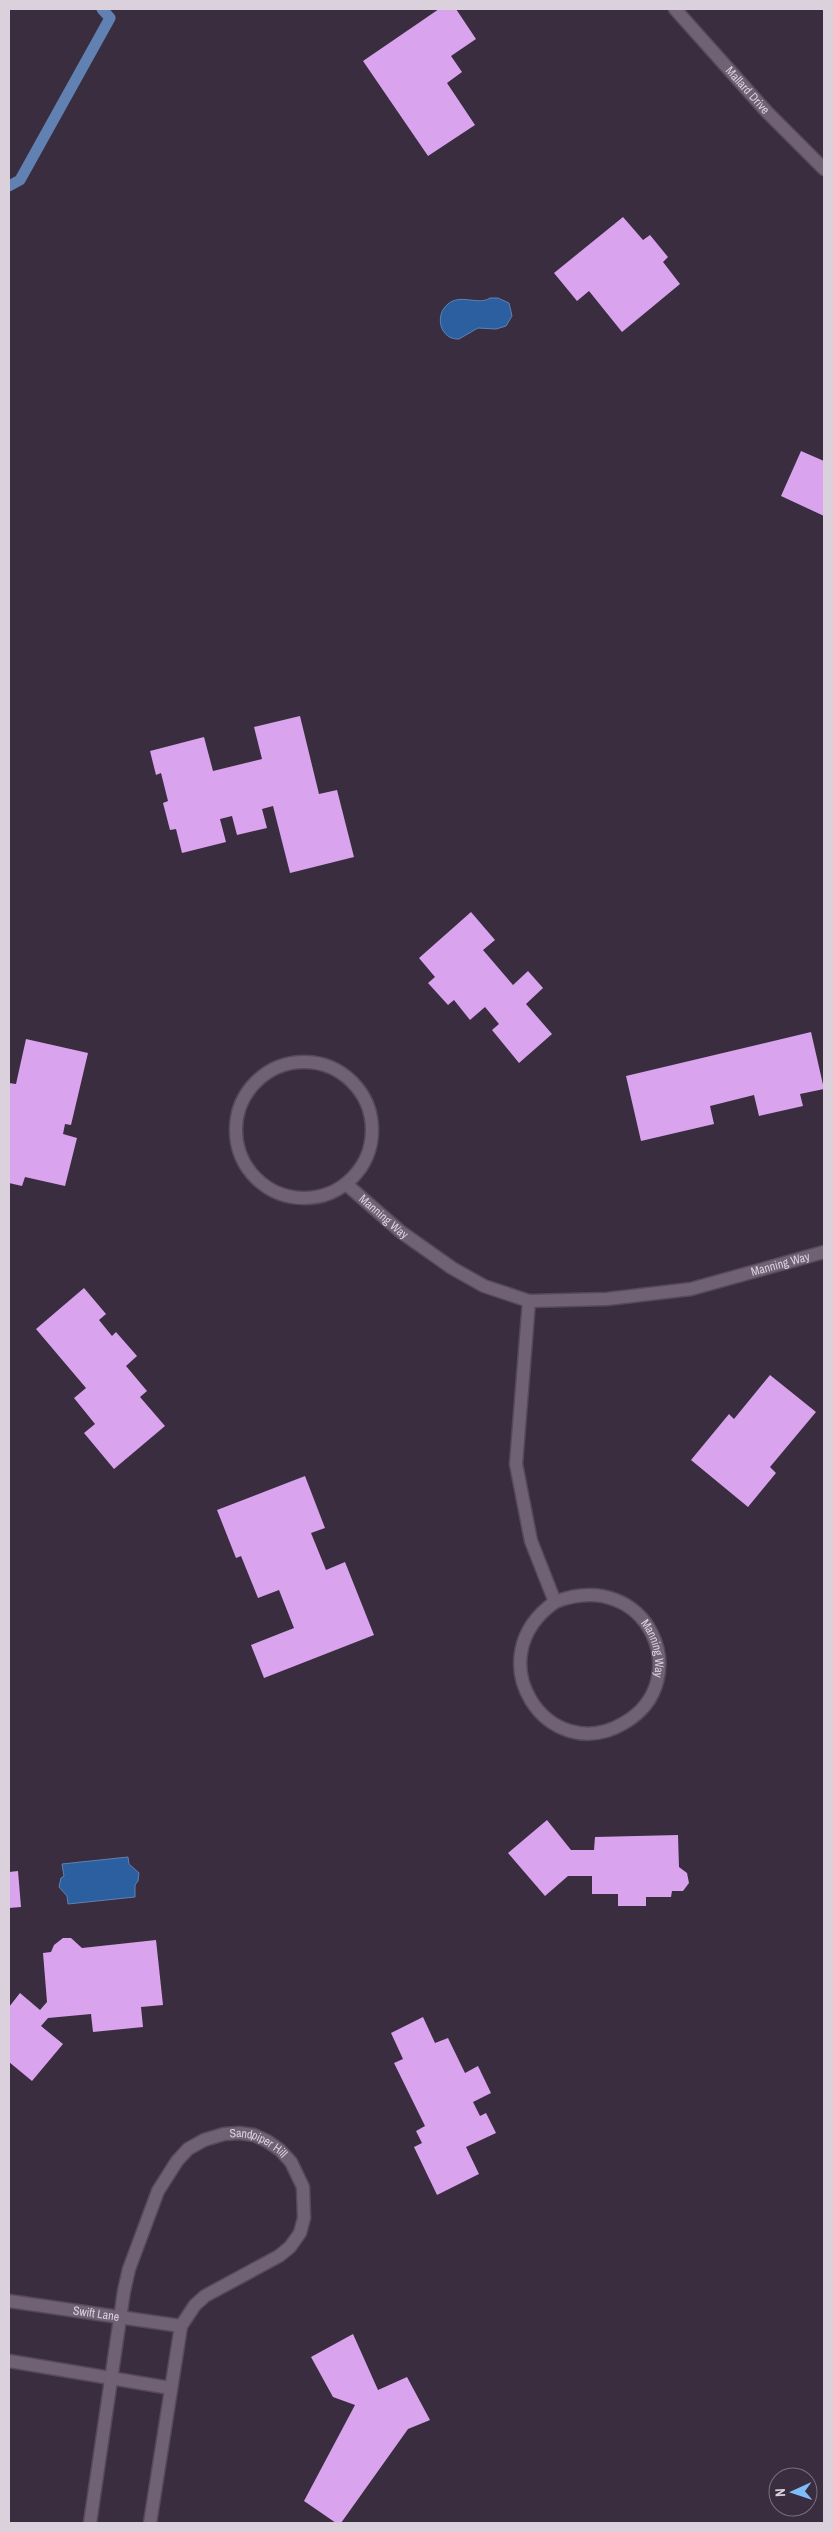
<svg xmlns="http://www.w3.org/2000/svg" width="833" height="2532" viewBox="0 0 833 2532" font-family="'Archivo Narrow',sans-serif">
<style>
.water{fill:#2b5f9f;stroke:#6081b2}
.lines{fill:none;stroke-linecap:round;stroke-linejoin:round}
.stream{stroke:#6081b2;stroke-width:11}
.building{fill:#d9a3ed}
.minor-casing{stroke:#554a59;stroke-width:15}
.minor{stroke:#706175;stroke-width:12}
.labels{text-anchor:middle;stroke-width:5;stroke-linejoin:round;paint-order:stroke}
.street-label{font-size:12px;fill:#dad1dd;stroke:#3a2d3f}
</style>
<rect width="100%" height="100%" fill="#3a2d3f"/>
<path class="water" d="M490,298H498L509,303L512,316L506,326L496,329L478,328L459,339C440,340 434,315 448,304C461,293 478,306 490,298Z
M128,1857L129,1864L139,1873L138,1881L135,1885V1897L68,1904L67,1896L59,1887L61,1878L64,1876L62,1864Z"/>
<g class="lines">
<path class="stream" d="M9,186L20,180L110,18L102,9"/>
</g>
<path class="building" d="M439,9H456L476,39L451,56L462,72L447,83L475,125L428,156L363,61Z
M623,217L643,240L650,235L668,257L663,262L680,284L622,332L589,291L577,301L554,273Z
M801,451L824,461V516L781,496Z
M300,716L319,794L337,790L354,857L290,873L273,806L262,809L267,828L237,835L232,816L220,819L226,842L182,853L176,829L170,830L163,803L168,801L161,773L156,775L150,751L204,737L213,771L262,759L254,727Z
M471,912L495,940L483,950L513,985L528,971L543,988L526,1004L552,1034L519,1063L492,1030L499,1024L485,1007L470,1020L454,1000L448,1005L428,983L435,977L419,958Z
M811,1032L824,1089L800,1094L803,1106L759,1116L754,1095L710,1106L714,1124L641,1141L626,1076Z
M26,1039L88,1053L71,1125L65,1124L63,1134L77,1138L65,1186L25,1177L22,1186L9,1183V1083L16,1084Z
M84,1288L106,1314L99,1320L112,1336L116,1332L137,1356L126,1366L147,1391L140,1397L165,1426L114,1469L84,1433L95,1424L74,1398L86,1388L36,1329Z
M770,1375L816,1412L770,1467L776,1473L748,1507L691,1460L729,1414L734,1419Z
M305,1476L325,1528L311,1533L326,1570L345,1562L374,1635L264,1678L251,1645L294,1628L279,1590L258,1598L241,1556L236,1558L217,1510Z
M547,1820L571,1850H594L595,1837L678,1835L679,1867L687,1873L689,1883L683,1891H672L671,1897H646V1906H618V1894H592V1876H568L545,1896L508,1853Z
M18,1871L21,1907L9,1908V1872Z
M63,1938H71L82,1948L156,1940L163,2005L141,2007L143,2027L93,2032L91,2014L48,2018L41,2026L63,2044L32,2081L9,2062V2007L20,1993L40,2010L47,2002L43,1953L51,1952L54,1945Z
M423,2017L435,2043L448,2038L465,2073L478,2066L491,2093L473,2102L480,2116L486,2113L496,2133L466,2147L479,2174L437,2195L414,2147L422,2143L416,2131L425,2126L394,2063L403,2059L391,2033Z
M353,2334L378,2390L407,2377L430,2420L408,2429L341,2523H336L304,2501L355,2405L333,2397L311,2357Z"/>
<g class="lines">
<defs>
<g id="minor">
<path id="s1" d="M675,9L767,112L824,169"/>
<circle cx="304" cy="1130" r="68"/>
<path id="s2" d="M346,1184L401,1232L452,1268L484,1286L529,1301L607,1299L691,1289L824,1252"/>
<path id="s3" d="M529,1301L516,1464L531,1541L555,1602C648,1566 697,1681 624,1723C548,1768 475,1658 555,1602"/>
<path id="s4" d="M9,2301L181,2326"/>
<path d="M9,2361L170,2388"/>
<path id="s5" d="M90,2523L124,2291L129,2269L158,2191L177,2161L188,2149L204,2140L224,2134L239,2133L254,2135L267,2141L280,2150L291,2162L303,2187L304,2218L300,2233L290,2247L279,2256L205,2296L195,2305L181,2326L150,2523"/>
</g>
</defs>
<use href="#minor" class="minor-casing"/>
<use href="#minor" class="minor"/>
</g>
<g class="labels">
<g class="street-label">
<text dy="4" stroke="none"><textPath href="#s1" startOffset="109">Mallard Drive</textPath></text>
<text dy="4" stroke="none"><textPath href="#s2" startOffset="50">Manning Way</textPath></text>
<text dy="4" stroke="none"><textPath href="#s2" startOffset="475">Manning Way</textPath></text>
<text dy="4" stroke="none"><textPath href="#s3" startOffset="435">Manning Way</textPath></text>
<text dy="4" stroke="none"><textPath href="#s5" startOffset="468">Sandpiper Hill</textPath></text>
<text dy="4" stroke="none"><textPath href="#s4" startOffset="88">Swift Lane</textPath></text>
</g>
</g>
<rect width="833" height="2532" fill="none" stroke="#dad1dd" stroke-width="20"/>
<g transform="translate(793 2492) rotate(267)"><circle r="24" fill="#3a2d3f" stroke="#7a6f7e"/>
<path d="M0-4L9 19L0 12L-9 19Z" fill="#7fbdf9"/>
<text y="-8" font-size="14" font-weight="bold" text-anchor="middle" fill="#dad1dd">N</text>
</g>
</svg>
